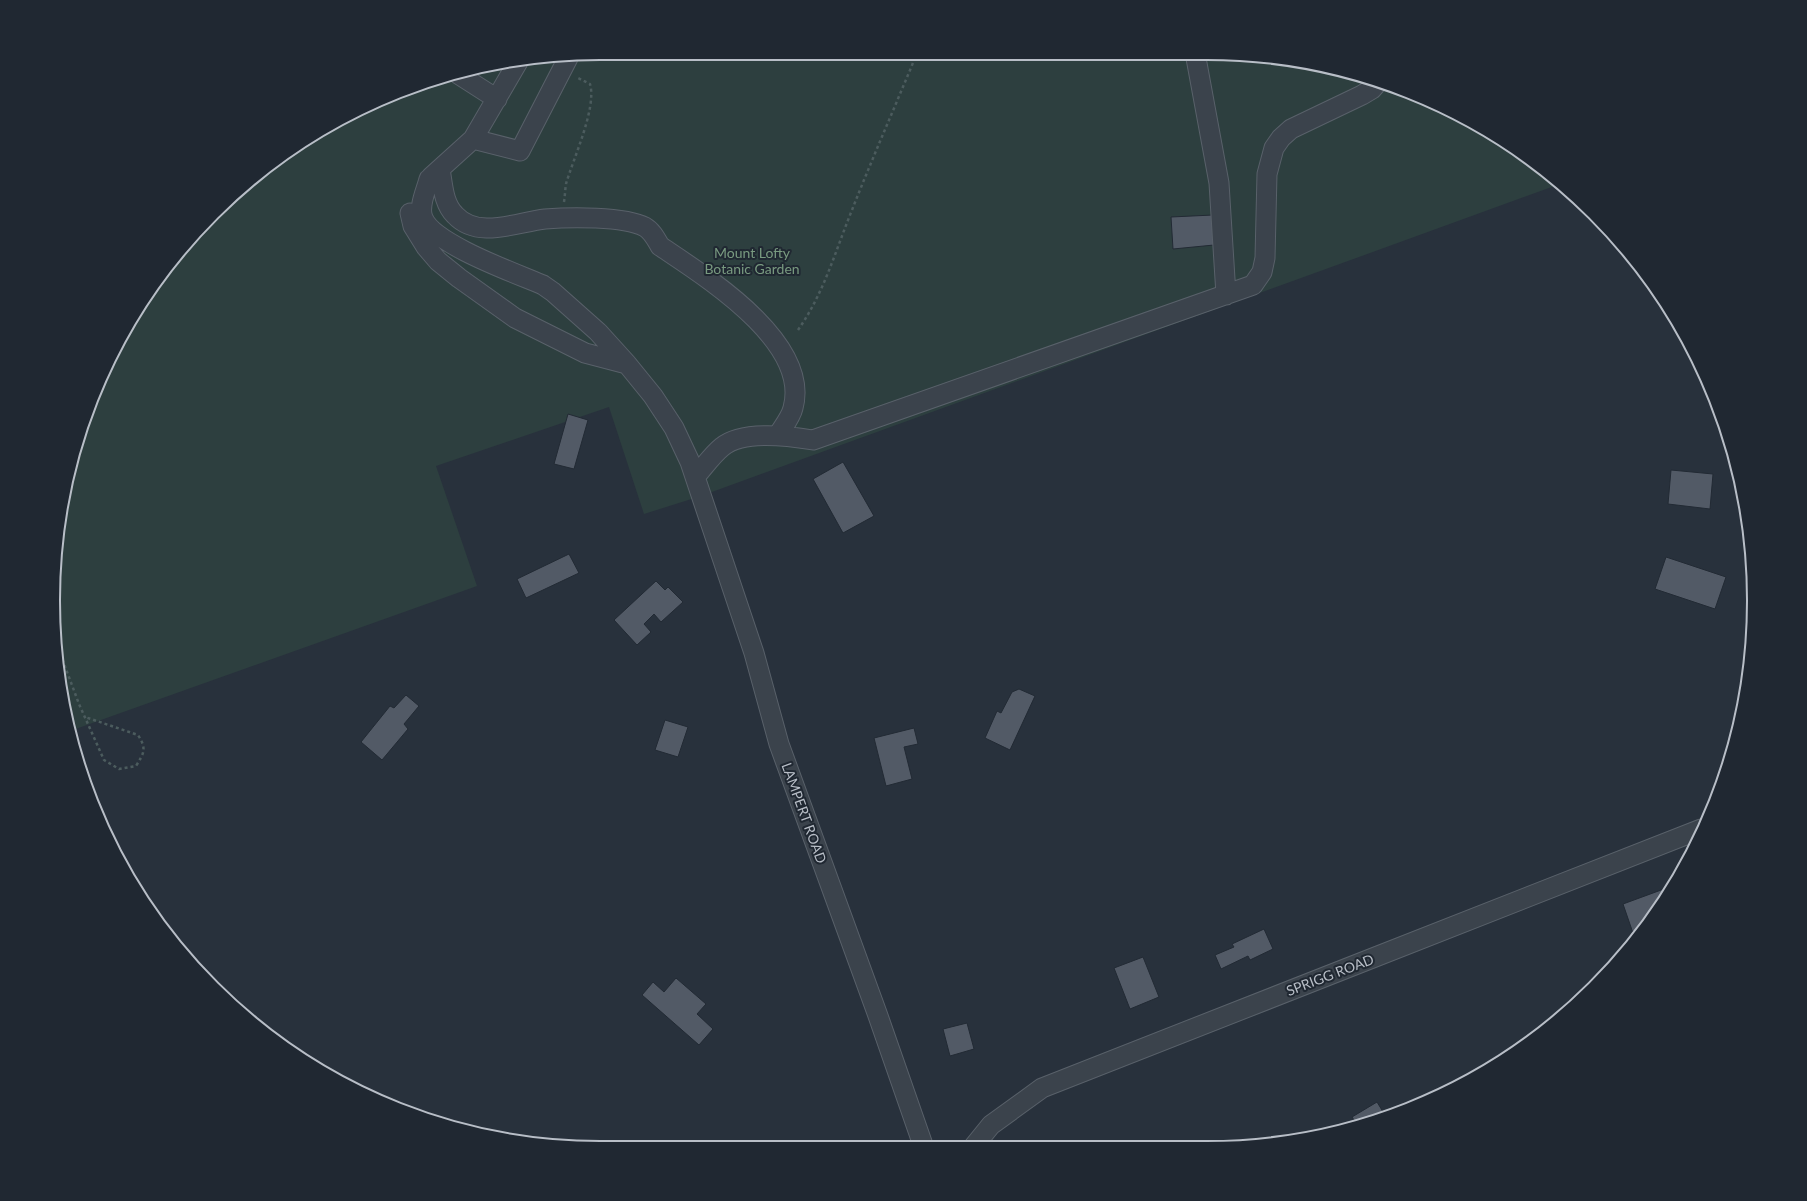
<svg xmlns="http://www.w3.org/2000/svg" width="1807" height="1201" viewBox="0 0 1807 1201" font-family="Lato,sans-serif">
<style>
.green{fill:#2d3f3f}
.building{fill:#525a66;stroke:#222a34}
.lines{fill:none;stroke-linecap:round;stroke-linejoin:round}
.minor-casing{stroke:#59616a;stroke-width:21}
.path{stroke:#4c5c5e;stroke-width:2.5;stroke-dasharray:3 3;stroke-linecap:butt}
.minor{stroke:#3b434c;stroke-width:19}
.labels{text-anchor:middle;stroke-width:4;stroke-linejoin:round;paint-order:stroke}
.park-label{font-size:14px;fill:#799a80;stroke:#202832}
.street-label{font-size:14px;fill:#b8bec7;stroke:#202832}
.rim{fill:none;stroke:#b8bec7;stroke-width:2}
</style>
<rect width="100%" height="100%" fill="#28313c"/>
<path class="green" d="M529,58H1278L1382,82L1448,109L1560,184L701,496L644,514L609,407L436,466L477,586L70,731L54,637V564L72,459L95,391L166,267L239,189L296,145L425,82Z"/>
<path class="building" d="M1213,215L1214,245L1173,249L1171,217Z
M568,414L588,420L574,469L554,464Z
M843,462L874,516L843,533L813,479Z
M1671,470L1713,474L1710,509L1668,504Z
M569,554L579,573L526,598L517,579Z
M1666,557L1726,577L1715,609L1655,589Z
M656,581L665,590L668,587L683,602L661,622L654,614L644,624L651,632L637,645L614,620Z
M1019,689L1035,696L1010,750L985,738L997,711L1001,713L1012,692Z
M406,695L419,706L404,724L408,729L382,760L361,742L390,706L394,708Z
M665,720L688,727L678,757L655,750Z
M914,728L918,744L904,747L912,779L886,786L874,738Z
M1672,886L1637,935L1634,936L1623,904Z
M1264,929L1273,949L1250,960L1248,956L1221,969L1215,955L1234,947L1232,944Z
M1143,957L1159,997L1130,1009L1114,968Z
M676,978L706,1004L697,1014L713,1029L699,1045L642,995L653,982L664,992Z
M967,1023L974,1049L950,1056L943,1029Z
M1377,1102L1385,1115L1358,1126L1352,1117Z"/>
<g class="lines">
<defs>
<path id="minor" d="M1196,58L1219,183L1226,295
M458,74L497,99
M473,139L520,151L568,58
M440,169C443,185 443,203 455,215C478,240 517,222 545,219C569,217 624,216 645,227C652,231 656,239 660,246C706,277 811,342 793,408C791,417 783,427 778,435
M431,177L473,139L519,60
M429,179C426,191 418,206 423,218C433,244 515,273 543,285L553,292L598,332L627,364L653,396L674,428L690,462L754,653L779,744L877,1013L923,1145
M410,213L413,226L426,247L438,261L459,278L515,318L585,353L627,364
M695,477C704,467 712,455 722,447C742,430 789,436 813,440L1253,285L1262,272L1265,258L1267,174L1274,148L1281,138L1291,129L1362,95L1372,89L1379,81
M974,1146L991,1125L1042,1088L1701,829"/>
</defs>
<use href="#minor" class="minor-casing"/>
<path class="path" d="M564,202C565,196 565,190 566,184C573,159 597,108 590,84L576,77
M798,330C824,293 835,252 852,210C872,159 894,109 915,58
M54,637L79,704L104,760L119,769L136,766C144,753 147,749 138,735L85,717"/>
<use href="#minor" class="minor"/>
</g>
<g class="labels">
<g class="park-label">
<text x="752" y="258">Mount Lofty<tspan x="752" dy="16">Botanic Garden</tspan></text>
</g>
<g class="street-label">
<text transform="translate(804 813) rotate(70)" y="5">LAMPERT ROAD</text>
<text transform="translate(1330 975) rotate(-21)" y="5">SPRIGG ROAD</text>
</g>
</g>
<path d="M0 0H1807V1201H0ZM600 60H1207A540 540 0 0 1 1747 600V601A540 540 0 0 1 1207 1141H600A540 540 0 0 1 60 601V600A540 540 0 0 1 600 60Z" fill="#202832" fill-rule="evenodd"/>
<path class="rim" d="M600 60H1207A540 540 0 0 1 1747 600V601A540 540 0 0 1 1207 1141H600A540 540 0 0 1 60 601V600A540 540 0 0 1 600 60Z"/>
</svg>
